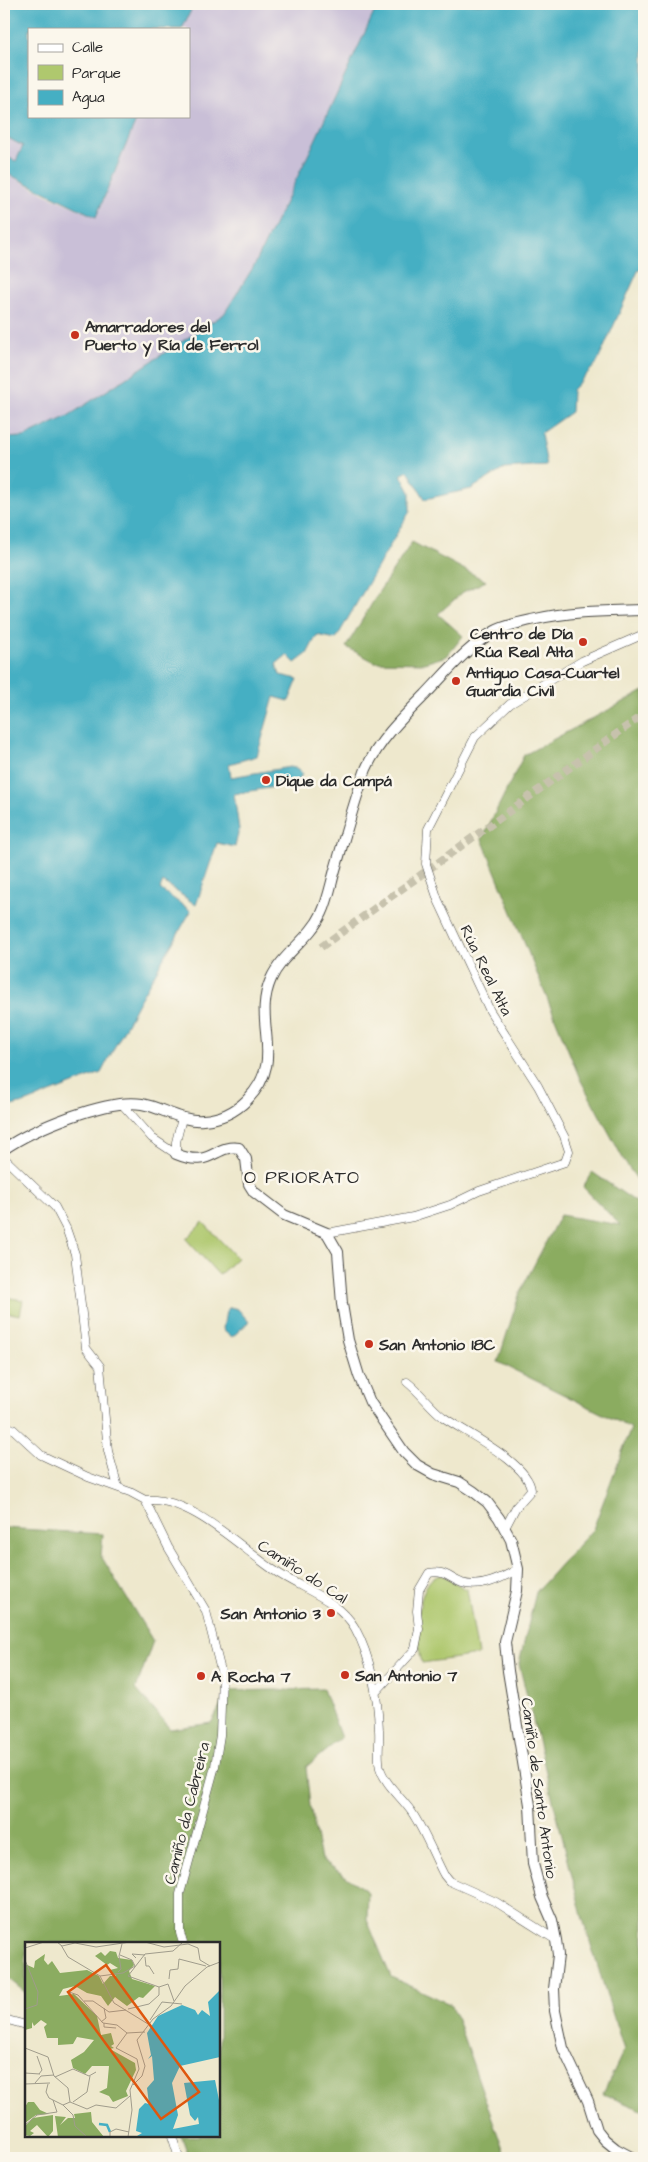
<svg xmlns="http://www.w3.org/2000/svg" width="648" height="2162" viewBox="0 0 648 2162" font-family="'Architects Daughter',sans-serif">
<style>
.industrial{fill:#c9bfd7}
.green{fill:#afc86e;stroke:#6d7a4c}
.forest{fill:#8bac61;stroke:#5b6c46}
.water{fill:#45afc3;stroke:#386d77}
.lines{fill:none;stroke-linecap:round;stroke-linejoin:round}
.street-tunnel{stroke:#c7c2ad;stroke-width:8;stroke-dasharray:8 4;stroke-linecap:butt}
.street-casing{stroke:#484743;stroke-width:9}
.secondary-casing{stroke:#484743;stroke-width:12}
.street{stroke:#fff;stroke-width:8}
.secondary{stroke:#fff;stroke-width:10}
.poi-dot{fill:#c8321e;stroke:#fbf7ec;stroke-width:2}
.labels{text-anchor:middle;stroke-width:5;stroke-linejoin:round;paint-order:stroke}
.poi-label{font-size:16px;font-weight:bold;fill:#2b2b2b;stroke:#fbf7ec;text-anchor:start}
.street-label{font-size:16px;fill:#2b2b2b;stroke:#fbf7ec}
.neighbourhood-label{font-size:18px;letter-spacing:1px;fill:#2b2b2b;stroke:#fbf7ec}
.inset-river{fill:none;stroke:#45afc3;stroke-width:2.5}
.inset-road{fill:none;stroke:#a09c8c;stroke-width:1}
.view{fill:#df570e;fill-opacity:0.15;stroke:#df570e;stroke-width:2.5}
.inset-edge{fill:none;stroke:#2b2b2b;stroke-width:2.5}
</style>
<rect width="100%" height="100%" fill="#fbf7ec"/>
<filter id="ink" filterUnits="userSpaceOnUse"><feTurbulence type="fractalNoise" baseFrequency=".02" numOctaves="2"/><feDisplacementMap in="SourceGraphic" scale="10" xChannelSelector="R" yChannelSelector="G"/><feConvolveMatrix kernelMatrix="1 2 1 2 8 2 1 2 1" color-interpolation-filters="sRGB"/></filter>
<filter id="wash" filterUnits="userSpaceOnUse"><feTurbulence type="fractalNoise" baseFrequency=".0096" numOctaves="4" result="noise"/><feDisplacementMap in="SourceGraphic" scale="20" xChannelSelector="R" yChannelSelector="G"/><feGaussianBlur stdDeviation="1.12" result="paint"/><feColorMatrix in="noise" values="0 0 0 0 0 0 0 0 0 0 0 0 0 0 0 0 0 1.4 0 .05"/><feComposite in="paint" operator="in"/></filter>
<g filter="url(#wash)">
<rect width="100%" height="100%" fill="#eee8cd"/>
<path class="industrial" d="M194,4H378L312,147L254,266L224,314L68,416L24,437L4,438V172L45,194L96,217L138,116H189V29H182Z
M4,136L24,146L16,161L4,156Z"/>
<path class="green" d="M203,1222L237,1258L219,1275L186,1239Z
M4,1297L23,1300L20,1315L4,1312Z
M437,1575C448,1574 456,1586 467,1589L478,1655L422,1663C416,1641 414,1587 437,1575Z"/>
<path class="forest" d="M412,542L486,581L463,592L438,614L463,636L447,656L424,663L375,662L346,647L380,590Z
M644,691V1189L626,1164L580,1079L482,839L524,755Z
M592,1172L636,1202L644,1196V2111L603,2094L624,2050L582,1916L519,1664L536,1592L593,1529L631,1428L498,1362L520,1292L560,1215L620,1225L583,1187Z
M4,1528L103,1534L101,1556L153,1641L136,1689L170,1729L211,1723L229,1691L323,1689L341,1738L306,1767L310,1806L321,1859L368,1892L367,1920L391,1977L452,2005L506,2158H189L181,2136H219V1943H26V1993L4,1975Z"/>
<path class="water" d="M4,4H194L182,29H29V116H138L96,217L4,172V156L16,161L23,146L4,136Z
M378,4H644V267L638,271L597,363L572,390L571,412L541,433L547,466L504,469L471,489L425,499L408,471L401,475L410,492V511L336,639L317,635L307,654L295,663L287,655L276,664L280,675L298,679L289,701L274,697L257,756L229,764L231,777L290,767L299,769L302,774L298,781L291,784L234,794L239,829L235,847L217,843L196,905L163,882L160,889L191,911L139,1001L101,1073L27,1102L4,1108V438L24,437L68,416L224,314L254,266L312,147Z
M230,1307L238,1309L249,1322L232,1337L223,1329L226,1311Z"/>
</g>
<g filter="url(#ink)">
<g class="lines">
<path class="street-tunnel" d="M321,947L644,714"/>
<defs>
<path id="street" d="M121,1103L152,1138L176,1154
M176,1154V1142L182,1118
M4,1158L55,1207L66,1228L75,1254L86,1348L100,1366L108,1451L118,1487
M327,1233L413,1217L450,1205L479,1191L565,1162L569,1151L564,1136L538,1086L490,1011L438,900L426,864L428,829L475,737L510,704L582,661L644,634
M407,1382C420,1392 430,1407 443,1417C464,1432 529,1463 531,1490L516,1507L505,1528
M4,1425L13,1429L41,1455L88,1477L130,1492L145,1500L168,1547L206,1611L222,1675L220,1735L215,1766L180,1894V1933L183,1943
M145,1500C192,1496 241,1549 278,1573C304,1590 339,1600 355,1628C371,1657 378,1697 379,1730C380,1743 377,1755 380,1768C385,1784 401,1797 411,1811C424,1830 433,1854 444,1875L449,1881L496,1902L556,1940
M375,1693L415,1649L419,1629L417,1611L419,1590L429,1573C446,1570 448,1578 462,1583C481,1589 502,1578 518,1569
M4,2019L26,2025
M172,2136L179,2158"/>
<path id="secondary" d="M4,1149C33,1129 107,1098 142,1104C163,1108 182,1122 203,1120C220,1119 235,1112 247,1100C288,1058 251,1024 271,979C282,954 310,939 322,913C328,900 331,884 335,870C345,836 354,802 366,769C379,740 403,717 425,695C446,673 468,646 495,631C506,625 519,623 531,620C571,611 604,611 644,610
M176,1154C212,1169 214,1144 239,1148L246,1159L249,1184L254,1192L284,1215L327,1233L338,1252L342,1304L348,1340L359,1376L370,1402L404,1452L417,1465L433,1474L459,1482L473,1491L487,1502L499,1518L511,1540L518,1569L517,1591L505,1642L508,1671L530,1805L533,1864L542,1897L552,1920L556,1940L558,1955L554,1989L555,2011L563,2048L588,2101L597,2130L605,2140L616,2149L633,2158"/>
</defs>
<use href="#street" class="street-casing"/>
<use href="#secondary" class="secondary-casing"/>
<use href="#street" class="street"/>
<use href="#secondary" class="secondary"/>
</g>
</g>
<g class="poi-dot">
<circle cx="75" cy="335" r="5"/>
<circle cx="583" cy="642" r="5"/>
<circle cx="456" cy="681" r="5"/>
<circle cx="266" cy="780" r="5"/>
<circle cx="369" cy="1344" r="5"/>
<circle cx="331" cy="1613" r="5"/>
<circle cx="345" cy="1675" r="5"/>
<circle cx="201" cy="1676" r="5"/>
</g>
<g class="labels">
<g class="poi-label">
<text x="85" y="332">Amarradores del<tspan x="85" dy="18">Puerto y Ría de Ferrol</tspan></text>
<text x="573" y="639" text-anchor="end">Centro de Día<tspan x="573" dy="18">Rúa Real Alta</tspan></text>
<text x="466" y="678">Antiguo Casa-Cuartel<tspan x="466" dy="18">Guardia Civil</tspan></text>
<text x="276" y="786">Dique da Campá</text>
<text x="379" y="1350">San Antonio 18C</text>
<text x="321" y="1619" text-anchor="end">San Antonio 3</text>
<text x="355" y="1681">San Antonio 7</text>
<text x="211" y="1682">A Rocha 7</text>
</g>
<g class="street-label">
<text transform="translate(487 970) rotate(64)" y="6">Rúa Real Alta</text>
<text transform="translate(303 1571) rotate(33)" y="6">Camiño do Cal</text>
<text transform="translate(540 1788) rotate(82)" y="6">Camiño de Santo Antonio</text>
<text transform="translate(186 1813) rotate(-76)" y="6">Camiño da Cabreira</text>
</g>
<g class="neighbourhood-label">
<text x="302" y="1183">O PRIORATO</text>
</g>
</g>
<g transform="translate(25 1942)">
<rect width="195" height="195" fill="#eee8cd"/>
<path d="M85,9L91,10L93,16L107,18L109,23L104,29L107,37L130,44L118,56L114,55L102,64L90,55L83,64L76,54L62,51L50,44L38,47L34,54L49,52L72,74L76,93L86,91L89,102L86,104L89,106L85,107L110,121L111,128L101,149L103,154L88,160L84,154L74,150L82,146L84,124H67L60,132L48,126L46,118L59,110L69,98L52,95L48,102L33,103V96H22L19,85L22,82L16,78L9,84L7,80V86L0,88V22L9,26L10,19L20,12L19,18L23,23L27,19L35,31L62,28L74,34L78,42L85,34H91L85,28L93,26L85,21L82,23L70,14L76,10L80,14ZM3,160H9L15,168L24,172L11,173L0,181V165ZM66,170L67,180L79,195H33L30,174L41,175L35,183L43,176H50L49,172ZM28,173V189L23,195L12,183L5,189L9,191L5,194L0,193V184L8,176Z" fill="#8bac61"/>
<path d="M195,48V115L155,124L147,141L153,173L148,187L174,182L173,175L170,179L165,173L159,141L190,138L195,163V195L112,194L117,191L111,189L114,167L120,161L124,162L122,146L129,138L127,114L123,117L126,113L122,91L133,74L157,63L170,68L173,73L177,68L185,74L183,60Z" fill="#45afc3"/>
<path class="inset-river" d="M74,182L82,183L85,190"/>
<path class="inset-road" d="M32,0L37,4L50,1L71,5L105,0M120,0L139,5L163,2L173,6L175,18L185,24M127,0H148M36,3L43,15L75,34L98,31L110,24M0,6L19,0M95,13L107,18L110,24M120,15L121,24H124L129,32M111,16L107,12L120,13M0,18L13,50L12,63L0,67M93,30L96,27L94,14L97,2M75,34L89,61L123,82M144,37L145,28L153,27L154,17L181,24M134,45L103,34L120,12L148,9L158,0M134,45L143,42L149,59M44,50L53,53L78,81L92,83L102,91L120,90M59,59H68L84,70L101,68M103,67L124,62L134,53V45M125,78L137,60L157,62M76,80L81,76L79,66M79,81V85L91,86M102,91L91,106L112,117L114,127L105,148L107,168L103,195M112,98L128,77L146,64L160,44L182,25L195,20M0,106L23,115L29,134L43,146L45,160M12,114L17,128L14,132M0,131L15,132M30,135L48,127L64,134L71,130M10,141L16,134L29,133M0,142L25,141M23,142L21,150L24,156L38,163L45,160M108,143L117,134L120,124L112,98M45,160L62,167L71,163L91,166L105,154M48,160L62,150L65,134M38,163L48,173L50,184L62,195M0,183L12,173L32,170L28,158M85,195V190L91,187L104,190"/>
<path class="view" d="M81,23L174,150L136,177L43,50Z"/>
<rect width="195" height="195" class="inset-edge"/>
</g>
<rect width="648" height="2162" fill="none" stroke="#fbf7ec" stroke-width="20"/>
<rect x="28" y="28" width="162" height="90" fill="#fbf7ec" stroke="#a8a59f"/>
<rect x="38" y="44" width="25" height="8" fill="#ffffff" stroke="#a8a59f"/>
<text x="72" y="52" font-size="15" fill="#2b2b2b">Calle</text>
<rect x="38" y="65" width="25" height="15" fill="#afc86e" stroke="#a8a59f"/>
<text x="72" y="78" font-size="15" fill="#2b2b2b">Parque</text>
<rect x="38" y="90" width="25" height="15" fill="#45afc3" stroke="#a8a59f"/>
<text x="72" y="102" font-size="15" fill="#2b2b2b">Agua</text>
</svg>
